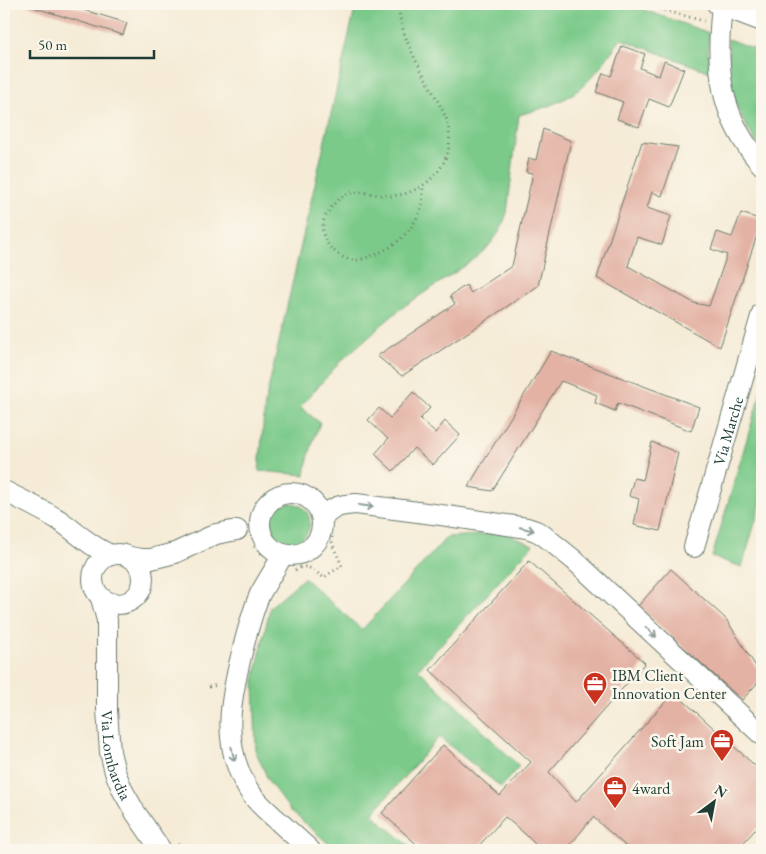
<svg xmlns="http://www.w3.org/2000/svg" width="766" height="854" viewBox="0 0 766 854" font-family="'EB Garamond',serif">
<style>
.green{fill:#7bca8a;stroke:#4d845f}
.building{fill:#e3b2a4}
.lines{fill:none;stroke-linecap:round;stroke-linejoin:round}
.minor-casing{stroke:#6a7a6d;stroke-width:22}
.path{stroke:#6a7a6d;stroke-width:3;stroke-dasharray:1 4;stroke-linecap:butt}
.minor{stroke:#fff;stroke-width:20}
.oneway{stroke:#8f9e9a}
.labels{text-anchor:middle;stroke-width:5;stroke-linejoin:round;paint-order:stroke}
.street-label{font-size:16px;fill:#1f3d34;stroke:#fbf7ec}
.poi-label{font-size:16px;fill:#1f3d34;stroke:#fbf7ec;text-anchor:start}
</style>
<rect width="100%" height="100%" fill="#fbf7ec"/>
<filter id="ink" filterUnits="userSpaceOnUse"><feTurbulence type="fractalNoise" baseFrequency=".02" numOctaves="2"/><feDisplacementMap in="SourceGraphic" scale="10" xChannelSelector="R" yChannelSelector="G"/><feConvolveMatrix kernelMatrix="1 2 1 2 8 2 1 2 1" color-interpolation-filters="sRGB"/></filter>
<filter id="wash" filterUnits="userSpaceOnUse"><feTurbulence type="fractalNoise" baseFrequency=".0096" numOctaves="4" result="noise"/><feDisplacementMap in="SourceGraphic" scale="20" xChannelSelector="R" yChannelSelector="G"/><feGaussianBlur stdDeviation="1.12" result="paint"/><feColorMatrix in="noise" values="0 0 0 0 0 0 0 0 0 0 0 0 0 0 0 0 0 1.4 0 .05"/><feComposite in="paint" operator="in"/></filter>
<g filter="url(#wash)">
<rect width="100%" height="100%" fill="#f5ebd6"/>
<path class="green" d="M356,4H628L709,33L708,52L710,72L621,39C606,59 592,82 571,95C555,105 537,110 519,115L507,213L500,231L488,247L472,261L403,307L379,327L340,362L300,407L320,423C313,440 308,456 305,475L259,471L265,403Z
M728,39L762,52V152C750,132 735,110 731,86C729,71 729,55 728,39Z
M762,388V499L742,567L712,557Z
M270 523a20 20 0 1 1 40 0a20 20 0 1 1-40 0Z
M504,533L533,545L418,669L519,766L501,787L439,737L372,814L414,850H336L291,811L269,782L256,752L254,681L270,607L304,578L362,630L447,537Z"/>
<g id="blocks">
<path class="building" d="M23,4H64L127,23L123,35Z
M622,46L645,54L640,68L659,76L664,61L684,69L669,107L649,99L639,127L617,119L623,102L596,92L603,73L611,76Z
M543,129L571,141L538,286L402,376L377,356L455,304L450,296L466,285L471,293L512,266L533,173L526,172L529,158L536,160Z
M642,142L678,147L662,196L652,192L647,208L671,216L662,245L637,237L628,266L694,303L709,306L727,255L711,249L717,232L732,237L741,213L762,220L720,347L597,278Z
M551,351L699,407L691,431L618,403L615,411L595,403L597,395L561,381L492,491L468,487Z
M413,392L430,408L420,419L435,433L445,421L460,435L433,465L414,448L393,471L375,454L388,439L368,420L379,408L390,418Z
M652,442L678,453L660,531L634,525L639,499L629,496L634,478L643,480Z
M529,561L645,663L549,772L576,802L674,692L762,772V822L737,850H630L593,817L566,850H541L524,833L505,817L475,850H423L382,813L443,745L500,796L531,762L430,670Z
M671,569L726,619L762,676V678L742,700L638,606Z"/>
</g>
</g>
<g filter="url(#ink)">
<use href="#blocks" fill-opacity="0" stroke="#6a7a6d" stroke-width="1"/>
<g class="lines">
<defs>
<g id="minor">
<path d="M717,4L762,21"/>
<path d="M722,6C715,67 719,117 762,165"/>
<path d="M4,491C22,500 41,509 59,520C76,532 91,547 111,555"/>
<circle cx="291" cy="524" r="31"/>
<path d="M322,518C334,506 340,505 356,504L441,515L527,528L536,531L543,535L574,560L762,735"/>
<path id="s1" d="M694,547L762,313"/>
<circle cx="118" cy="579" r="25"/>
<path d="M283,554C276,568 267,581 260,594C252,612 247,633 242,652C230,701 221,744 248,789C255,801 266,810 276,819C288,830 299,840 310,850"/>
<path d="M129,557L142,559H151L175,553L216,534L237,530"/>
<path id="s2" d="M101,598L107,620V710L110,752L115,772L123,791L135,812L161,850"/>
</g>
</defs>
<use href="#minor" class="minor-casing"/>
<path class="path" d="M398,4C402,48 430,81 447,120C450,132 451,145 446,157C438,179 413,196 389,196C368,195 353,185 336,202C321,217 317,233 332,249C337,254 344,259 352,260C359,261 367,257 374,255C394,248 415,229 421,208C423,201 423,193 423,185
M646,4L663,10L704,21
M254,546L261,553L262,556
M295,570C307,562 314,571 324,578L327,575L342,566L332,543V533
M209,687L217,685
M178,844L185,850
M516,850L523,843"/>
<use href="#minor" class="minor"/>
</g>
<defs><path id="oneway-shaft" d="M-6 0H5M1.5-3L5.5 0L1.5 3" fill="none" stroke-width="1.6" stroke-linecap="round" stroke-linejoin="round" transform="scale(1.25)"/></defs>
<g class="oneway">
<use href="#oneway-shaft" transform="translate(366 506) rotate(7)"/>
<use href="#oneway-shaft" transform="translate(527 529) rotate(13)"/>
<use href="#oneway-shaft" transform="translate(651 632) rotate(43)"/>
<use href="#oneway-shaft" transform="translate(233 754) rotate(77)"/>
</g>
</g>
<defs>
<symbol id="office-pin" viewBox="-11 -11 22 30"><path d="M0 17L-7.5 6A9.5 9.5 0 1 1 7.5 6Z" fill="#c8321e" stroke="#fbf7ec"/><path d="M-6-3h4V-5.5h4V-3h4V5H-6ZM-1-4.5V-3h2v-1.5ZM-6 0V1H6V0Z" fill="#fff"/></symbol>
</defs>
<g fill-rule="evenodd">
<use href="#office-pin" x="581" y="670" width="28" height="38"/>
<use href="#office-pin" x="708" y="727" width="28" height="38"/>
<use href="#office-pin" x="601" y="774" width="28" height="38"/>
</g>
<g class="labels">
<g class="street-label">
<text dy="6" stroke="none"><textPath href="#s1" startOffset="121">Via Marche</textPath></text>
<text dy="6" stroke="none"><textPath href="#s2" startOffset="159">Via Lombardia</textPath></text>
</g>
<g class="poi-label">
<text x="612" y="681">IBM Client<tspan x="612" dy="18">Innovation Center</tspan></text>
<text x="704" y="747" text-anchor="end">Soft Jam</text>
<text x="632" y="794">4ward</text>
</g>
</g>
<rect width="766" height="854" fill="none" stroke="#fbf7ec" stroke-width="20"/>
<g transform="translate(714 802) rotate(32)" stroke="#fbf7ec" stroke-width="4" paint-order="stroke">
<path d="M0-4L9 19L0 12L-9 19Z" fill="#1f3d34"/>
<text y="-8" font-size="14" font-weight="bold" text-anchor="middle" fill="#1f3d34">N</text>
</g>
<path d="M30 50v8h124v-8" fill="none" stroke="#1f3d34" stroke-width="2.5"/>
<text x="38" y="50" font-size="15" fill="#1f3d34" stroke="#fbf7ec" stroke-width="4" paint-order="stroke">50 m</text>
</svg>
